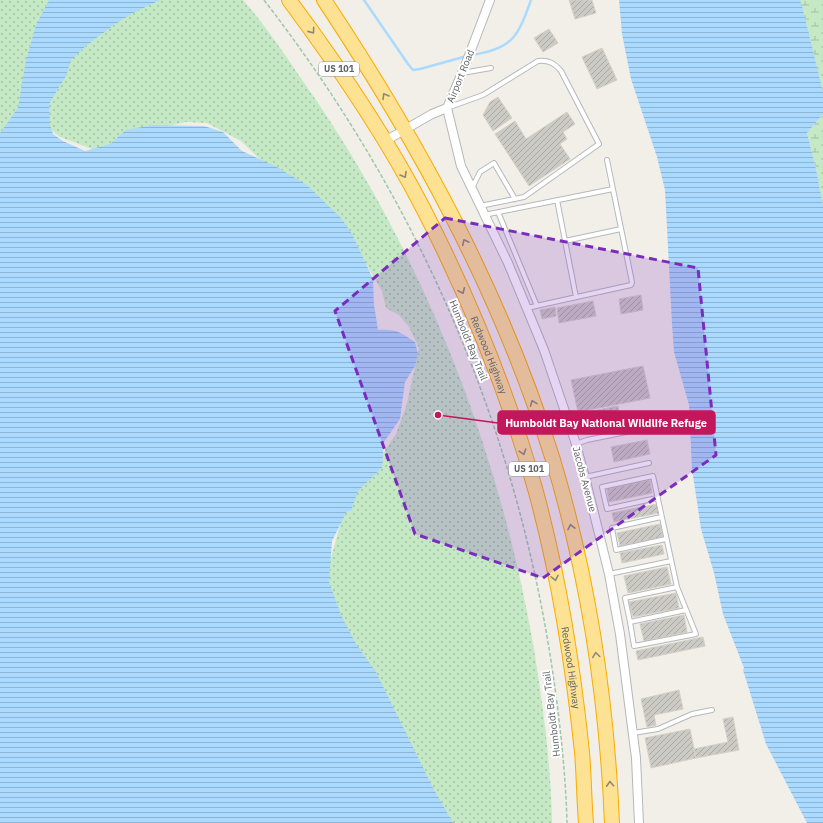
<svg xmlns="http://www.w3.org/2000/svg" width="823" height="823" viewBox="0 0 823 823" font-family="'IBM Plex Sans',sans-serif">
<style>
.grass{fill:url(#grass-dots)}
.wetland{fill:url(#wetland-marsh)}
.water{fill:url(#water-rules)}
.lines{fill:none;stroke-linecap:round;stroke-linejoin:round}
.stream{stroke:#aadaff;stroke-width:2.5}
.building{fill:url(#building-hatch);stroke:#d6d1c6}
.lane-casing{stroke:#b5b8bc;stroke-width:6}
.street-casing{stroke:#b5b8bc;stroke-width:10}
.highway-casing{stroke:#f9ab00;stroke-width:16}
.path{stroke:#9cc7a9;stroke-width:1.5;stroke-dasharray:4 2;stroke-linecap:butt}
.lane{stroke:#fff;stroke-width:4}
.street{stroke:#fff;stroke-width:8}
.highway{stroke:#fde293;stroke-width:14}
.oneway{stroke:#8e8975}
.marked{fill:#7b2cbf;fill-opacity:0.2;stroke:#7b2cbf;stroke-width:3;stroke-dasharray:8 5;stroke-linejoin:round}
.labels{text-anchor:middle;stroke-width:4;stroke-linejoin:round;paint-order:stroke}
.shield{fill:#fff;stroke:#8f9295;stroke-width:1}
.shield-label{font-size:9px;font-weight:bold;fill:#5f6368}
.street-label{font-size:10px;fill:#5f6368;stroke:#fff}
.leader{fill:none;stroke:#c2185b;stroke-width:1.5}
.callout-dot{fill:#c2185b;stroke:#fff;stroke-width:1.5}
.callout{fill:#c2185b;stroke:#c2185b;stroke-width:1.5}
.callout-label{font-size:11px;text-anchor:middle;font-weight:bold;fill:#fff}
</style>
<defs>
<pattern id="grass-dots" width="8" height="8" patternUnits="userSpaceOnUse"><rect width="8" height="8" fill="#c5e8c5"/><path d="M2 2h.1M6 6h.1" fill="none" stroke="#a3c0a4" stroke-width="1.8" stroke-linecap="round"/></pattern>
<pattern id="wetland-marsh" width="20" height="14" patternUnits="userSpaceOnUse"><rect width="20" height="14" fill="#c5e8c5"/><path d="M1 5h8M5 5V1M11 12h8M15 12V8" fill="none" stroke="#a3c0a4"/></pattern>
<pattern id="water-rules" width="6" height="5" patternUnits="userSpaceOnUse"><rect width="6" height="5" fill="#aadaff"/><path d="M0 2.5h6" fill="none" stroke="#8eb4d2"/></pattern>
<pattern id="building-hatch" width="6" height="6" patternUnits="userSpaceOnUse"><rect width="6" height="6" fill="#cccac5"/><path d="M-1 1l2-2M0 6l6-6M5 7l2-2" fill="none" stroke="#a9a8a4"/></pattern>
</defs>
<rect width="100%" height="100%" fill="#f1efe8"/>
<path class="grass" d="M0,0H243C267,27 287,58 307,87C424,255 499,448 534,649C543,706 551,765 552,823H448L323,586L349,494L384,452L396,434L406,407L413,376L419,348L409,327L399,315L386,308L382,291L361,256L241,141L207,123L186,122L159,128L100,152L60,137L47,127L0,146Z"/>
<path class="wetland" d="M747,0H823V92L821,90Z
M823,114V205L816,169L807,133Z"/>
<path class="water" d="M49,0H160L135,12L118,22L87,45L71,60L66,76L49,104L50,125L53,134L63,141L85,151L110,144L126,130L153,125L204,126L223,132L242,151L275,166L307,185L341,218L352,234L373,279L374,305L378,330C396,329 400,332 415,342L418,354L415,366L405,382L400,419L384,442L382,468L358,491L351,511H347L332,541L329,582L341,615L356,644L376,672L433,788L453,823H0V133L18,108L26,60L36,25Z
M619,0H800L803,10L823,92V114L807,133L816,169L823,205V823H807L766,744L743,670L744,668L723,614L714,573L701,529L692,469L689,405L674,352L672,324L665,190L657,157L631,79L622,34Z"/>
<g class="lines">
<path class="stream" d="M364,0L408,64L413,70L420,69L467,56
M472,55C513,49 518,36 531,0"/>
</g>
<path class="building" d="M569,0H592L596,13L575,19Z
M549,29L558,43L543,52L534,38Z
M602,48L617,80L597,89L582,57Z
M498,97L512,118L493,131L483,115L490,102Z
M567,112L575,124L563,132L567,139L560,144L570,159L529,186L495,134L515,121L526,139Z
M641,295L643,310L621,314L619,299Z
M593,301L596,316L559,323L557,308Z
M555,307L556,316L542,319L540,310Z
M643,366L650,398L578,412L571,380Z
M618,406L620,421L591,427L588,412Z
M647,440L650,454L614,462L611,447Z
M650,480L652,493L609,502L607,489Z
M657,504L659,513L614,522L612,513Z
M660,524L663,537L620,546L617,533Z
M662,545L664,554L622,563L620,553Z
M667,567L671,584L628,593L624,576Z
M676,593L679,608L633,617L629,602Z
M684,615L687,632L644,641L640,624Z
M703,637L705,646L638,660L636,651Z
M679,690L683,709L654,715L656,725L647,727L641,699Z
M733,717L739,750L696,758L694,749L728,742L723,719Z
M690,729L696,758L651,768L645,738Z"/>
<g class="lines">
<defs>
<path id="lane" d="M462,73L491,68
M447,108L483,95L538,61C549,60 554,63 561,71L599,144L524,197L480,206
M472,188L480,172L494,163L515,199
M557,200L576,297
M498,212L537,306
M484,215L613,189
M565,241L621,229
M527,308L631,285L632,282L607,160
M576,444L587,440L631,431
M585,477L649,463
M657,498L607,509L602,487L653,476L677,587L696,634L634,646L630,622L686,610
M661,517L612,528L616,550L666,539
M609,574L671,561
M630,622L625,598L677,587
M633,733L658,729L692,714L712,710"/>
<path id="street" d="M447,108L461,166L508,263L544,350L575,441L585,477L609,574L620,634L636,758L639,823
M385,141L432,114L447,108L465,66L490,0"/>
<g id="highway">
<path id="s1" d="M289,0C339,67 386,136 424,210C470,300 509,395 536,492C559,577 573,665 582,752C584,775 584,799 586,823"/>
<path d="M324,0C419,143 502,295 553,460C588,576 607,702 612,823"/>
</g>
</defs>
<use href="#lane" class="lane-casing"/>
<use href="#street" class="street-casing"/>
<use href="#highway" class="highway-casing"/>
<path class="path" d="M264,0C424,207 524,443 557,703C562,743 566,783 567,823"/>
<use href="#lane" class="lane"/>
<use href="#street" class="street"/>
<use href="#highway" class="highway"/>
</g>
<defs><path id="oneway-chevron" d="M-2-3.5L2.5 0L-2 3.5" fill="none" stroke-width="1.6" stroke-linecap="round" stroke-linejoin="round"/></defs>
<g class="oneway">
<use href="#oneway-chevron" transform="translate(312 31) rotate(55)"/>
<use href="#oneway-chevron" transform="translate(385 96) rotate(-121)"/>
<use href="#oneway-chevron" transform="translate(404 175) rotate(60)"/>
<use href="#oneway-chevron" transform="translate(465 242) rotate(-116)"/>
<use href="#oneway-chevron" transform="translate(462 291) rotate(66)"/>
<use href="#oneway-chevron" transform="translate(533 403) rotate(-111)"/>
<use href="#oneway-chevron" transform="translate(523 452) rotate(73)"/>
<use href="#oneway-chevron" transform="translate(571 527) rotate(-102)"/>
<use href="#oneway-chevron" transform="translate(555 578) rotate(78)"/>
<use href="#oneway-chevron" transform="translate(596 655) rotate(-98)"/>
<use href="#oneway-chevron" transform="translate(610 784) rotate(-93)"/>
</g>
<path class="marked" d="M445,218L698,268L716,455L543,578L415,534L335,311Z"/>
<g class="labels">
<g class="shield">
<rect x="319" y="62" width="40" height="14" rx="3"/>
<rect x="509" y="462" width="40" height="14" rx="3"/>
</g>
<g class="shield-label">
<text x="339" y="72">US 101</text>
<text x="529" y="472">US 101</text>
</g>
<g class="street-label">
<text transform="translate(460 76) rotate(-68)" y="4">Airport Road</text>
<text transform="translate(469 340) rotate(68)" y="4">Humboldt Bay Trail</text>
<text dy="4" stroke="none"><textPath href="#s1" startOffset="409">Redwood Highway</textPath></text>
<text transform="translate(585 479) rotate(75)" y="4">Jacobs Avenue</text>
<text dy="4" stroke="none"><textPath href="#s1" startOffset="733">Redwood Highway</textPath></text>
<text transform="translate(551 714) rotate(-97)" y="4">Humboldt Bay Trail</text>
</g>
</g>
<path class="leader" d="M438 415L498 423"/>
<circle class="callout-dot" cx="438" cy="415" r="4"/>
<rect class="callout" x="498" y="411" width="217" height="23" rx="4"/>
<g class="callout-label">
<text x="606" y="427">Humboldt Bay National Wildlife Refuge</text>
</g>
</svg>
